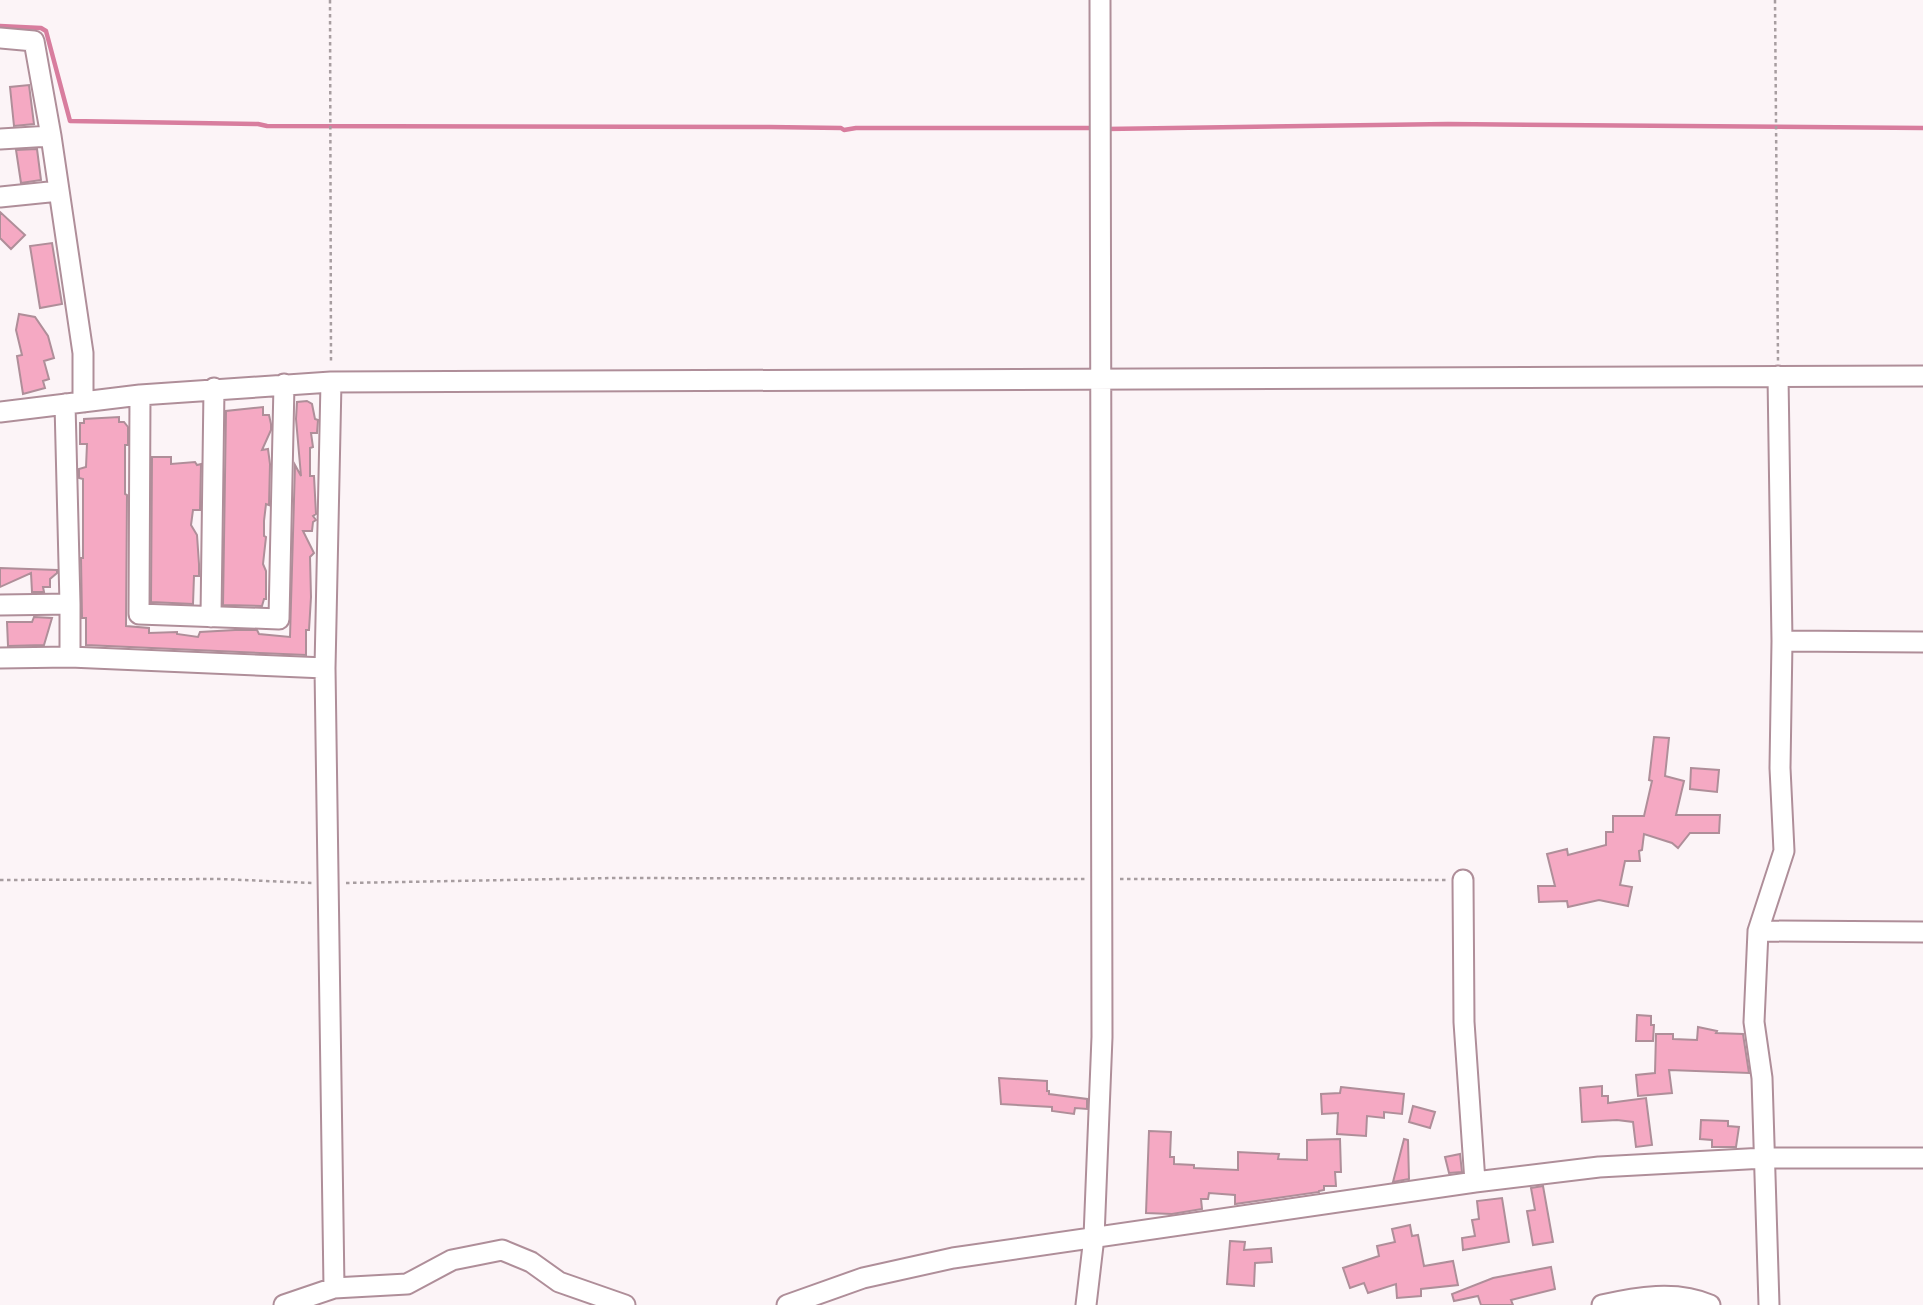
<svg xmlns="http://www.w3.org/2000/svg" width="1923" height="1305" viewBox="0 0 1923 1305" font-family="Karla,sans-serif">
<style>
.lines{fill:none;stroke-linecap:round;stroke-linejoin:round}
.stream{stroke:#d87d9e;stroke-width:4.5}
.building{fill:#f5a9c3;stroke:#af8e99;stroke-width:2}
.minor-casing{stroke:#af8e99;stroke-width:23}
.path{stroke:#a79da0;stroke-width:2.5;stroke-dasharray:3.5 3.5;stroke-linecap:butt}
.minor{stroke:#fff;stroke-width:19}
</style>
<rect width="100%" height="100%" fill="#fcf4f7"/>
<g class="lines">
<path class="stream" d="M0,26L41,28L46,31L70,121L258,124L267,126L769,127L841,128L844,130L856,128H1094
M1106,129L1448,124L1923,128"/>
</g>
<path class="building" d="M29,85L34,124L14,126L10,87Z
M37,149L41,180L21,183L16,150Z
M0,212L25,235L11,249L0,238Z
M52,243L62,304L40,308L30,246Z
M19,314L35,317L48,336L54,358L44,361L49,379L43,381L45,388L23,394L17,356L22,355L16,330Z
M307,401L312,404L315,419L318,420L317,433H311L313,447L310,448V476H314L316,514L313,516L316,520L313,522L312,531H303L314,553L310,557L311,597L309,630H306V655L86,645V618H82L81,558H83V479L79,478V469L86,467L87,444H80V423H84V419L119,417V422H124L128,427V445H125V494L127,495L126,626L149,628V633L177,632V634L198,637L200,632L235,630H257L259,634L290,637L295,465L301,476L296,419L297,402Z
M263,407V415H269L271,424V430L262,450L268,449L270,464L269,505L266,504L264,521V536L266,537L263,564L266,571V599H264L262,606L223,605L226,411Z
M152,457H171V464L195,462L197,465L201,464L200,510H193L191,525L197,535L199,564V576H194L193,604L151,602Z
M0,568L57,570V573L50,579V587H43L44,592H32L31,573L0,587Z
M34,617L52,618L44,645L8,646L7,622H32Z
M1654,737L1669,738L1665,776L1684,781L1676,815H1720L1719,833H1690L1678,848L1672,843L1644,834L1642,850L1639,851L1640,861H1625L1620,885L1632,887L1628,906L1599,900L1568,907L1567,901L1539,902L1538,886H1555L1547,854L1567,849L1568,855L1606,845V832H1613V816H1644L1652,781L1649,780Z
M1691,768L1719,770L1717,792L1690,789Z
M1637,1015L1651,1016V1025H1654L1653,1041H1636Z
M1698,1027L1717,1031L1716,1033L1743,1034L1749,1073L1669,1070L1672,1093L1638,1096L1636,1075L1655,1073L1656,1034H1673V1039L1697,1040Z
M999,1078L1047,1081V1091H1049V1094L1087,1099V1109L1075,1108L1074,1114L1052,1111V1107L1001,1104Z
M1602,1086V1096H1608V1103L1646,1098L1652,1145L1636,1147L1633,1122L1617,1120L1582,1122L1580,1088Z
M1341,1087L1404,1094L1402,1114L1384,1112V1118L1367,1116L1366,1136L1337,1134L1338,1113L1322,1114L1321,1094L1340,1093Z
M1413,1106L1435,1112L1430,1128L1409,1122Z
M1701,1120L1728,1121V1126L1739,1127L1736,1147H1712V1140L1700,1139Z
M1149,1131L1171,1132L1170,1157H1174V1164L1194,1165V1168L1238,1170V1152L1279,1154L1278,1159L1307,1160V1140L1340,1139L1341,1172H1335L1336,1186H1324V1190L1319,1191V1192L1235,1204V1195L1209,1193L1208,1199H1201L1202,1209L1172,1214L1146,1213Z
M1404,1139L1408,1140L1409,1179L1393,1182Z
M1460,1154L1462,1172L1449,1173L1445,1157Z
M1543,1186L1553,1242L1533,1245L1527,1211L1535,1210L1531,1188Z
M1502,1198L1509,1242L1463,1250L1462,1238L1475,1236L1472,1220L1479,1219L1477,1201Z
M1410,1225L1412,1236L1418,1235L1424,1266L1453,1261L1458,1285L1421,1289V1296L1397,1298L1396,1284L1368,1293L1364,1283L1350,1288L1343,1268L1379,1256L1377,1246L1395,1242L1392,1229Z
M1230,1241L1245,1242L1244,1250L1271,1248L1272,1262L1255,1263L1254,1286L1227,1284Z
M1551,1267L1555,1289L1511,1300L1513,1305H1481L1478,1296L1454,1301L1452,1294L1493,1278Z"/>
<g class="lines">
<defs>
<path id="minor" d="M0,38L34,41L51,136
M0,139L51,136L83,353V402
M0,197L59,191
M331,382L325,668L334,1288
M140,395L139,614L279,619L284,384
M0,412L140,395L331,382L1923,376
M70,604V657
M0,605L70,604L65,404
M211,617L214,388
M1782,641L1923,642
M0,658L70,657L325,668
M1463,880L1464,1022L1475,1182
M1758,931L1923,932
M284,1305L334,1288L407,1284L452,1260L502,1250L531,1262L559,1282L625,1305
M787,1305L863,1278L953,1258L1475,1182L1599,1167L1765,1158H1923
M1086,1305L1094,1237L1102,1037L1100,0
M1602,1305C1636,1297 1677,1290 1710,1305
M1769,1305L1762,1078L1754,1022L1758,931L1784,851L1780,768L1782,641L1778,376"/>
</defs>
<use href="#minor" class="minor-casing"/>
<path class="path" d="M330,0L331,364
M1775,0L1778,361
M1120,879L1446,880
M0,880L221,879L312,883
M346,883L614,878L1085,879"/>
<use href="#minor" class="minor"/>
</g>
</svg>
